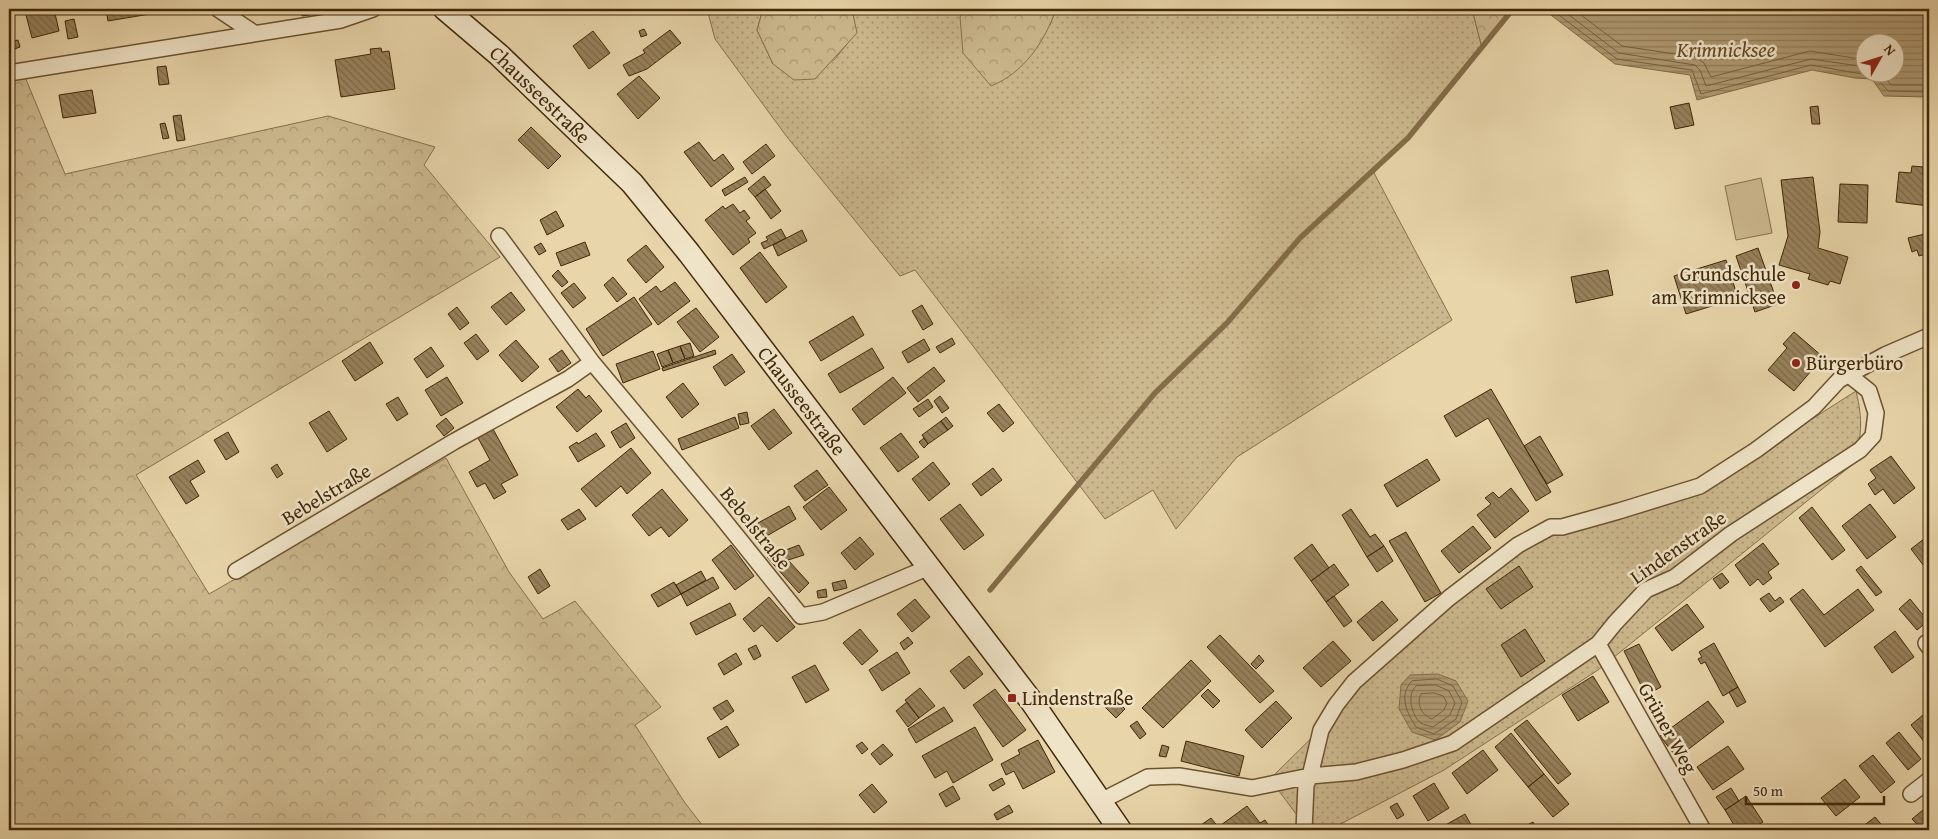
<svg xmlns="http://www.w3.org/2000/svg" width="1938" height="839" viewBox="0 0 1938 839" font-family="'Gentium Book Plus',serif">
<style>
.grass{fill:url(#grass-dots);stroke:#86704b}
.forest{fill:url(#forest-crowns);stroke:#86704b}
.garden{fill:#ccb88e;stroke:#86704b}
.water{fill:url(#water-rules);stroke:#836c48;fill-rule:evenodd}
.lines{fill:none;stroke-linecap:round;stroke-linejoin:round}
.shore{stroke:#78613e;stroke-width:1}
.stream{stroke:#836c48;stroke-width:5.5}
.building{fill:url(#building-back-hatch);stroke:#412808}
.minor-casing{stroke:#6b5330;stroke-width:18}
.secondary-casing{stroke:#412808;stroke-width:25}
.minor{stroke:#f0e4c8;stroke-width:15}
.secondary{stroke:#f0e4c8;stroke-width:22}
.poi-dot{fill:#8f2418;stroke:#f0e4c8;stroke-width:2}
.labels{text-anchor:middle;stroke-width:5;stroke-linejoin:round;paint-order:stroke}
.street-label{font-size:20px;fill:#412808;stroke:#f0e4c8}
.poi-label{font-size:20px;fill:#412808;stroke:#f0e4c8;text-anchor:start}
.water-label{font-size:21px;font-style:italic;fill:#624a28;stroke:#f0e4c8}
</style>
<defs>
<pattern id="grass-dots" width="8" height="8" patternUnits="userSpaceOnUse" patternTransform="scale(1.25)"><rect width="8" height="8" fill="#ccb88e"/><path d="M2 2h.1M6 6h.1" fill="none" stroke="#a79672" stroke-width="1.8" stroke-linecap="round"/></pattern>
<pattern id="forest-crowns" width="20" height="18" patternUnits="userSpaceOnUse" patternTransform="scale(1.25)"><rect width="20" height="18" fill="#ccb88e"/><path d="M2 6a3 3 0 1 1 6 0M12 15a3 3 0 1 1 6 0" fill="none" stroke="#a79672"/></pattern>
<pattern id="water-rules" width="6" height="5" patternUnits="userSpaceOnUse" patternTransform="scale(1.25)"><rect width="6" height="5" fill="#af9a73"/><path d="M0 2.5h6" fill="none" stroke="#907e5c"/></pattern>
<pattern id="building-back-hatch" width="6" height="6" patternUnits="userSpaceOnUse" patternTransform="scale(1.25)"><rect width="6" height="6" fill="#98825c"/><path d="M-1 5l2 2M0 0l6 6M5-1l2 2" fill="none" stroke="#7e6a4a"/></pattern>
</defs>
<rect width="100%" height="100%" fill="#e8d5aa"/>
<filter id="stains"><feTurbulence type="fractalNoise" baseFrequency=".004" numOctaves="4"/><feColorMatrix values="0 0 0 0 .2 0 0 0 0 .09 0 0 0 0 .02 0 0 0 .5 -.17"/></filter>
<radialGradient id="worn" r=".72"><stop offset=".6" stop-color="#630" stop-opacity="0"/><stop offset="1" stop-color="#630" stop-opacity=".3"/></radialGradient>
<path class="grass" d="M707,9H763L757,30L773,64L834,60L856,33L852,9H966L960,17L1050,25L1056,9H1472L1482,48L1409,137L1374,173L1452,320L1237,457L1176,529L1153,490L1105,519L915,270L900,276L787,137L715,39Z
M1856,391C1863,420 1862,437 1853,464L1598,670L1444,770L1329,830H1308L1270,779L1354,696L1365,681L1418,632L1519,551L1542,535L1657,508L1699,491Z"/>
<path class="forest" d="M763,9H852L857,33L815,79L794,80L773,64L757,30Z
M966,9H1056C1045,41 1024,73 991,86L963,53L960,17Z
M1472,9H1514L1482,48Z
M25,77L65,174L328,116L435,147L424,165L500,257L136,475L209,594L446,458L509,572L543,619L575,601L661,707L635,725L685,803L706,830H9V80Z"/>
<path class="garden" d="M1761,178L1772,233L1736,240L1725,186Z"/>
<path class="water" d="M1543,9H1929V97L1884,96L1872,79L1855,78L1812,70L1697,100L1690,75L1615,64ZM1866,42H1896V72H1866Z
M1438,674L1456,681L1468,701L1460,722L1435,740L1412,732L1399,709L1401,685L1410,675Z"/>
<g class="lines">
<path class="shore" d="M1551,9L1617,59L1692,70L1701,94L1811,65L1856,73L1873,74L1888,91L1929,92
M1561,9L1619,53L1695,65L1700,70L1706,86L1811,59L1866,67
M1573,9L1622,46L1695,57L1704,63L1711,77L1810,51L1866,60
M1881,72L1891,85H1929
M1437,679L1453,686L1462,702L1456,719L1434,734L1416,727C1407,713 1398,695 1412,681Z
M1436,685L1449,691L1455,703L1450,715L1433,727C1430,726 1424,725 1421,723C1412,717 1406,694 1416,686Z
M1434,693L1443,696L1447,703L1444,710L1432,719C1421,715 1416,703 1421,694Z"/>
<path class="stream" d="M990,590L1155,393L1227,323L1300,238L1408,138L1513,9"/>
</g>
<path class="building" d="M34,9H54L59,31L32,38L25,11Z
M106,9H149L150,14L108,21Z
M301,9H324V13L302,16Z
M74,19L78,37L68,39L65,21Z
M644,29L647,35L641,37L639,31Z
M670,30L681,43L647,69L629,76L623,65L645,53L643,50Z
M593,31L610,53L589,69L573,46Z
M18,40L20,47L9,51V42Z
M381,48L382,52L389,51L395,89L341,97L335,60L371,54L370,49Z
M166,66L169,84L159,85L157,67Z
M639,76L660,98L638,119L617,94Z
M92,90L96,113L63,118L59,95Z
M1689,103L1694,125L1675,129L1670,107Z
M1818,106L1820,124H1812L1810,107Z
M181,115L185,140L177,141L173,116Z
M165,123L169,138L163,139L160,124Z
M531,127L561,156L548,169L518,140Z
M699,142L714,161L723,154L734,169L711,187L684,152Z
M766,144L775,156L752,174L743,162Z
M1912,166L1923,167V175L1929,176V206L1896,202L1899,172L1911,173Z
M764,176L771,185L755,197L748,189Z
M745,177L748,182L725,196L722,190Z
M1813,177L1820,232L1818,248L1848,257L1840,284L1830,281L1828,285L1808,279L1810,274L1779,265L1788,236L1781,180Z
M1840,184L1868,185L1867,223L1838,222Z
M765,189L781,211L771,219L755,197Z
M733,204L740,213L744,210L750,218L746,221L756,233L748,239L750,242L733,255L705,220L723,206L725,209Z
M556,211L564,226L547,235L540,220Z
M781,229L786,238L764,249L761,243L768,240L766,237Z
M802,230L807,241L778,256L773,245Z
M1929,233V253L1919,256L1917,250L1912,252L1908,238Z
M585,242L590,255L561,266L556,253Z
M541,243L546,251L539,255L534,247Z
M646,245L664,267L646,283L627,260Z
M1758,248L1778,304L1755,312L1736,256Z
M760,252L787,287L766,303L740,268Z
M1726,260L1738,298L1686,314L1674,276Z
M558,270L568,282L562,287L552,276Z
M1608,270L1613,295L1576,303L1571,277Z
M613,277L627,294L617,302L604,285Z
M675,282L690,301L658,325L639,299L656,286L661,292Z
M574,283L586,298L573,308L561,293Z
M511,292L525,310L506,325L491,307Z
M634,297L652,324L603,356L586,329Z
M922,305L933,324L923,330L912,311Z
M457,307L469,323L460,330L448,314Z
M696,308L719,337L700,352L677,322Z
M853,316L864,335L821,361L809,342Z
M1794,332L1823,357L1794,391L1768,370L1787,348L1783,344Z
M476,334L489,351L477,360L464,343Z
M952,338L955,344L940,353L936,347Z
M924,339L930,350L908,363L902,352Z
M516,340L539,367L522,382L499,355Z
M370,342L383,363L355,381L342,361Z
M690,343L694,356L685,359L680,346Z
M680,346L685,359L673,363L668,350Z
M431,347L444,366L427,378L414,359Z
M872,348L884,368L840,393L828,374Z
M562,350L571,363L558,372L549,359Z
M668,350L673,363L662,367L657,354Z
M715,350L716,354L663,371L662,368Z
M653,351L660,369L623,383L616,364Z
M732,354L745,372L725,386L713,367Z
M934,367L945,381L918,402L907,388Z
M447,377L463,403L441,416L425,390Z
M893,377L906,393L864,425L852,409Z
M683,383L699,404L682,418L666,397Z
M578,389L586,398L589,395L602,411L577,432L556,407Z
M1491,389L1551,492L1536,501L1488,418L1456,437L1444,416Z
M940,396L949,408L942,413L934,401Z
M398,397L408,414L397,421L386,404Z
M928,399L933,407L919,417L913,409Z
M999,404L1014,423L1003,432L987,413Z
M774,409L792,433L769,450L751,426Z
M329,411L347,439L327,452L309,423Z
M747,412L749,423L740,425L738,414Z
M735,417L739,428L682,450L678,439Z
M946,417L953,426L948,430L941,421Z
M446,418L454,428L444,436L436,426Z
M941,421L948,430L928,444L922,435Z
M626,423L635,438L620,448L611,432Z
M493,429L518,475L501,484L506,492L494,499L485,483L477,487L469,472L490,460L478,438Z
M228,432L239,452L226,460L214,440Z
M596,433L605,446L578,462L569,447L577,442L578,444Z
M901,433L919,457L898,472L880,448Z
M1540,436L1563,475L1547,484L1524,446Z
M924,438L928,444L924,448L919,442Z
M631,448L651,473L627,494L621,486L596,507L581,489Z
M1891,456L1915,488L1894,504L1883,489L1875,495L1868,484L1876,478L1870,470Z
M1427,459L1440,480L1397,507L1384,485Z
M198,460L205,472L190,481L199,496L186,504L169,477Z
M933,462L950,484L929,501L912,479Z
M277,464L283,474L277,478L271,468Z
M993,468L1002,480L981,496L972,484Z
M817,470L828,485L805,501L794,486Z
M829,487L847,510L821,530L803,507Z
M1511,488L1529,511L1495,538L1477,515L1491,504L1485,498L1493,492L1499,498Z
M662,489L688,520L669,537L661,527L649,536L632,515Z
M960,504L984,535L964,550L940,519Z
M1870,504L1896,537L1867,559L1842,526Z
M789,506L796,519L765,537L758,523Z
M1812,507L1845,550L1832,560L1799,518Z
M579,509L586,519L568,530L561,520Z
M1351,509L1370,537L1375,534L1384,546L1367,557L1342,515Z
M1473,526L1491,548L1459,573L1441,551Z
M1406,532L1441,593L1425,602L1389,541Z
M1929,535V568L1927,570L1911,549Z
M860,537L874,554L855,570L841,553Z
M1763,543L1779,564L1768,572L1772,578L1763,585L1758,579L1750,586L1735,565Z
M1312,544L1329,568L1311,581L1294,558Z
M731,545L754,576L735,590L712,560Z
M799,545L804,555L788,560L809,583L799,593L767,557Z
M1384,546L1393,561L1377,572L1367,557Z
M1334,564L1349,585L1326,602L1311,581Z
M1519,566L1533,587L1501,609L1486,589Z
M1861,566L1882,592L1876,596L1856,570Z
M540,569L550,586L538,594L528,577Z
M701,571L706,580L681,594L676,585Z
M1722,573L1729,582L1720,589L1713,579Z
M713,577L719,588L687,606L681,594Z
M845,580L847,588L834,591L832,583Z
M674,582L681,594L658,607L651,595Z
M826,589L827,597L818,598L817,591Z
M1803,589L1824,615L1858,589L1874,610L1825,647L1790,599Z
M1769,593L1775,601L1780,597L1784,602L1770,612L1760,599Z
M1334,596L1352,621L1344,627L1326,602Z
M769,597L795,627L777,642L762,625L754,632L743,619Z
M915,599L930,617L912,632L897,614Z
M1910,599L1928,621L1917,630L1899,609Z
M1382,601L1398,620L1373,641L1357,622Z
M730,603L736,615L696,635L690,623Z
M1687,604L1704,627L1672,651L1655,628Z
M860,629L878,651L862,665L843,643Z
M1525,629L1545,661L1521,677L1501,645Z
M1895,631L1914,657L1892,673L1874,647Z
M1220,635L1274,691L1260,703L1207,647Z
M908,637L913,643L904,650L900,643Z
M1333,641L1351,661L1321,687L1303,668Z
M1714,643L1738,687L1723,696L1705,662L1701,664L1698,659L1702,657L1699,652Z
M1639,644L1661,687L1646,695L1624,651Z
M756,645L761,656L754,660L748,649Z
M897,652L910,673L882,691L869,670Z
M736,653L742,664L724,675L718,664Z
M1259,655L1264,661L1256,669L1251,664Z
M969,656L983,674L964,689L950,671Z
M1191,660L1211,681L1163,728L1142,708Z
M815,665L829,690L806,703L792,677Z
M1593,676L1609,702L1578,721L1562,695Z
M1738,687L1746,702L1737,707L1729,692Z
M920,688L935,706L919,718L905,700Z
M995,689L1026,730L1003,747L973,705Z
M1208,689L1220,701L1213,708L1201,696Z
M1114,698L1125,709L1116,718L1105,707Z
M727,700L734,711L721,720L713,708Z
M1276,701L1292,718L1262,748L1245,730Z
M1708,701L1724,722L1677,758L1660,736Z
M907,702L919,718L908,727L896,711Z
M944,707L953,721L916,743L908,729Z
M1929,710V748L1911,725Z
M1527,720L1571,774L1558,784L1514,730Z
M1137,721L1146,734L1140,739L1130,726Z
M727,726L739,745L719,758L707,738Z
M975,727L993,760L953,783L947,771L935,778L922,756Z
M1899,732L1921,759L1908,770L1886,743Z
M1511,733L1544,774L1528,787L1495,747Z
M1038,740L1055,772L1023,789L1014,771L1006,775L1001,764L1020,754L1018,750Z
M1186,741L1244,756L1239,776L1181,761Z
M862,742L868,749L862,754L856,746Z
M883,744L893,755L880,765L871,754Z
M1162,745L1169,747L1166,757L1159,756Z
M1728,746L1744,769L1713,790L1697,767Z
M1483,750L1498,770L1467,794L1452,773Z
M1873,755L1895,782L1881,793L1859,766Z
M1544,774L1569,804L1553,817L1528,787Z
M1002,778L1005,784L993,791L989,785Z
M1845,779L1860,797L1836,816L1821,798Z
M1434,783L1449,808L1428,821L1413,796Z
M872,784L887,802L874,813L859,795Z
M953,786L960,799L946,807L939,794Z
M1731,788L1739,801L1725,810L1716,797Z
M1746,796L1763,822L1750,830H1737L1725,810Z
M1397,803L1404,815L1397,819L1390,807Z
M1009,805L1013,812L997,820L994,814Z
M1929,805V830H1922L1912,819Z
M1247,806L1260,823L1265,820L1272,830H1225L1221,825Z
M1465,814L1474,830H1444L1442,827Z
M1875,817L1886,830H1858Z
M1211,818L1219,828L1194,830Z
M1533,822L1538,830H1518Z
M1355,825L1358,830H1341L1346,826L1348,829Z"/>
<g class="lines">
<defs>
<path id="minor" d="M218,9L254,33
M9,73L341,20L373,9
M499,236L592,362L719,514L801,616L823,612L927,568
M236,571L455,441L568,379L592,362
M1926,643L1929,647
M1598,644L1703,830
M1911,794L1929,780
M1101,801L1148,777L1179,776L1252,788L1310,776L1356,772L1403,760L1453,743L1598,644L1615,623L1646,590L1675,577L1731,534L1860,450L1873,436L1876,413L1869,391L1849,375
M1304,830L1306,785L1310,776L1321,730L1336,705L1354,682L1449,598L1518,545L1551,527H1562L1619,511L1700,486L1756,450L1814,407L1839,380L1885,355L1929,336"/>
<g id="secondary">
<path id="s1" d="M445,9L499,55L632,183L689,253L1032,702L1120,830"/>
</g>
</defs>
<use href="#minor" class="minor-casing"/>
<use href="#secondary" class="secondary-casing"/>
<use href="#minor" class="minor"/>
<use href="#secondary" class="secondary"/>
</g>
<g class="poi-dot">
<circle cx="1796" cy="285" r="5"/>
<circle cx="1796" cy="363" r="5"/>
<rect x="1007" y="693" width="10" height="10" rx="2.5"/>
</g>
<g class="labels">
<g class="street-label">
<text dy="7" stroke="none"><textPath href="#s1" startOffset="128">Chausseestraße</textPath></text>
<text dy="7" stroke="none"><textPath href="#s1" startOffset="532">Chausseestraße</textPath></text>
<text transform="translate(326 494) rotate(-31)" y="7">Bebelstraße</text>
<text transform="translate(756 528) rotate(51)" y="7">Bebelstraße</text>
<text transform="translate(1678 547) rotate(-35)" y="7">Lindenstraße</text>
<text transform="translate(1668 728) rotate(61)" y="7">Grüner Weg</text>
</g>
<g class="poi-label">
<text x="1786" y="281" text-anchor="end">Grundschule<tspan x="1786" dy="23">am Krimnicksee</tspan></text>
<text x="1806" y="370">Bürgerbüro</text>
<text x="1022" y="705">Lindenstraße</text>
</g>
<g class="water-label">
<text x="1726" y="57">Krimnicksee</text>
</g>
</g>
<rect width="1938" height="839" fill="none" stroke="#e8d5aa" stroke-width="30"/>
<rect x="10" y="10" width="1918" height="819" fill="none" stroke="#412808" stroke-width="2.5"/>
<rect x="15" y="15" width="1908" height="809" fill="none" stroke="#412808"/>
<g transform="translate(1880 58) rotate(51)"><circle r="24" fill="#f0e4c8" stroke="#aa997b"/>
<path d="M0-4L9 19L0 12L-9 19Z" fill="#8f2418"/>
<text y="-8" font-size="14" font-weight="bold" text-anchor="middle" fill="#412808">N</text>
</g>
<path d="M1746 796v8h138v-8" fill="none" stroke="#412808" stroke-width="2.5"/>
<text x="1753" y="796" font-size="15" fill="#412808" stroke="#f0e4c8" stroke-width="4" paint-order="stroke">50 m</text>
<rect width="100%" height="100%" filter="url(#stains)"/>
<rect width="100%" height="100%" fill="url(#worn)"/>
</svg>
